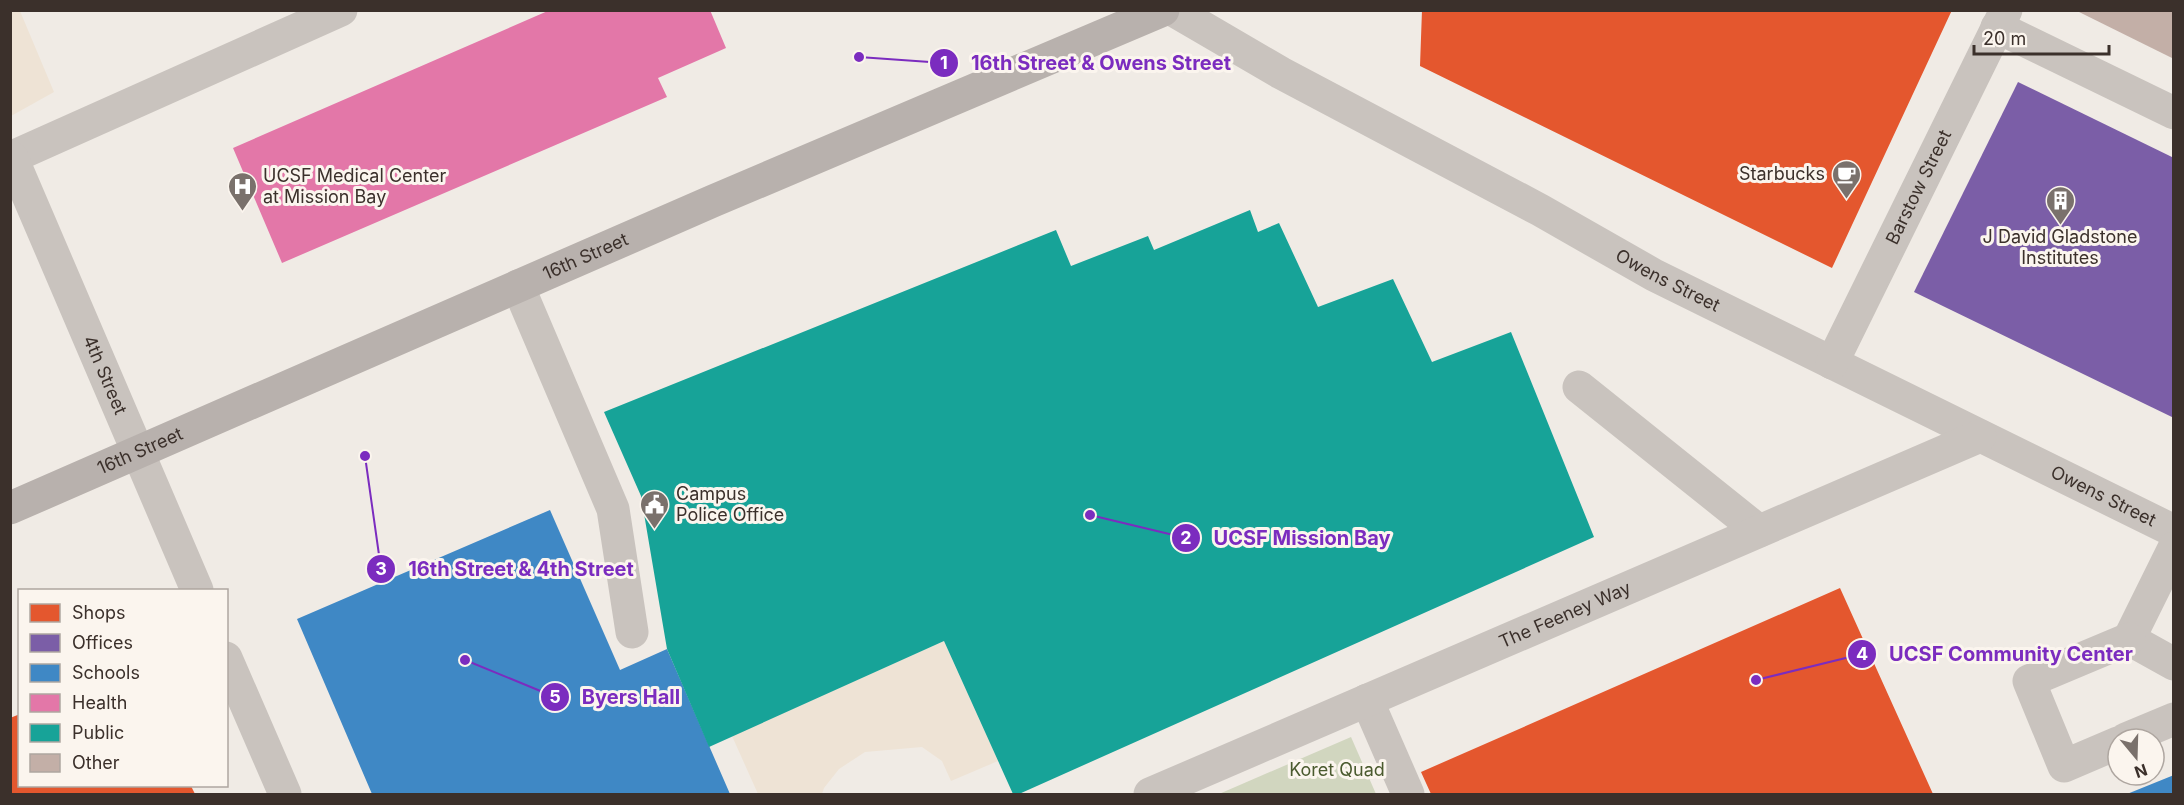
<svg xmlns="http://www.w3.org/2000/svg" width="2184" height="805" viewBox="0 0 2184 805" font-family="Inter,sans-serif">
<style>
.green{fill:#d1d6bf}
.plaza{fill:#eee3d5}
.shops{fill:#e4572e}
.offices{fill:#7b5ea7}
.schools{fill:#3f88c5}
.health{fill:#e377a8}
.public{fill:#17a398}
.building{fill:#c3afa7}
.lines{fill:none;stroke-linecap:round;stroke-linejoin:round}
.minor{stroke:#c9c3be;stroke-width:33}
.major{stroke:#b8b1ad;stroke-width:33}
.labels{text-anchor:middle;stroke-width:6;stroke-linejoin:round;paint-order:stroke}
.poi-label{font-size:18px;fill:#3b302b;stroke:#fbf5ee;text-anchor:start}
.street-label{font-size:18px;fill:#3b302b;stroke:#fbf5ee}
.park-label{font-size:18px;fill:#4a5a2e;stroke:#fbf5ee}
.leader{fill:none;stroke:#7b2cbf;stroke-width:2}
.callout-dot{fill:#7b2cbf;stroke:#fbf5ee;stroke-width:2}
.mark-label{font-size:18px;text-anchor:middle;font-weight:bold;fill:#fff}
.callout-label{font-size:20px;text-anchor:middle;font-weight:bold;fill:#7b2cbf;stroke:#fbf5ee;stroke-width:6;stroke-linejoin:round;paint-order:stroke}
</style>
<rect width="100%" height="100%" fill="#f0ebe5"/>
<path class="green" d="M1351,737L1376,794H1219Z"/>
<path class="plaza" d="M11,10L20,11L54,92L11,116Z
M944,641L998,761L951,781L942,761L922,747L865,752L839,769L824,788L822,794H758L732,736Z"/>
<path class="shops" d="M1422,10H1952L1832,268L1420,66Z
M1840,588L1933,794H1431L1421,772Z
M20,714V786H191L195,794H10V718Z"/>
<path class="offices" d="M2018,82L2174,158V418L1914,292Z"/>
<path class="schools" d="M550,510L620,670L667,649L730,794H372L297,619Z
M2174,775V794H2127Z"/>
<path class="health" d="M550,10H710L726,48L658,78L667,97L282,263L233,148Z"/>
<path class="public" d="M1250,210L1258,232L1279,223L1318,307L1393,279L1432,362L1511,332L1594,537L1019,794H1013L944,641L709,747L667,649L641,496L604,412L1056,230L1071,266L1148,236L1154,250Z"/>
<path class="building" d="M2075,10H2174V59Z"/>
<g class="lines">
<g class="minor">
<path id="s1" d="M1173,10L1281,73L1540,210L1654,275L2174,531"/>
<path d="M1997,27L2174,113"/>
<path d="M10,158L341,10"/>
<path id="s2" d="M12,158L197,590"/>
<path d="M518,286L613,509L632,632"/>
<path id="s3" d="M1832,363L2006,10"/>
<path d="M1579,387L1759,531"/>
<path d="M2174,548L2129,639L2174,664"/>
<path d="M226,658L285,794"/>
<path d="M1367,700L1408,794"/>
<path d="M2126,739L2174,719"/>
<path d="M2118,743L2064,766L2029,681L2129,639"/>
<path id="s4" d="M1150,794L1980,436"/>
</g>
<path class="major" id="s5" d="M10,508L713,201L1163,10"/>
</g>
<defs>
<symbol id="cafe-pin" viewBox="-11 -11 22 30"><path d="M0 17L-7.5 6A9.5 9.5 0 1 1 7.5 6Z" fill="#7a716c" stroke="#fbf5ee"/><path d="M-5.5-4.5H6V0H3Q3 3.5 0 3.5H-2.5Q-5.5 3.5-5.5 0ZM3-3.2v2h1.7v-2ZM-6 4.5H4V6H-6Z" fill="#fff"/></symbol>
<symbol id="hospital-pin" viewBox="-11 -11 22 30"><path d="M0 17L-7.5 6A9.5 9.5 0 1 1 7.5 6Z" fill="#7a716c" stroke="#fbf5ee"/><path d="M-5-5h3v3.5h4V-5h3V5h-3V1.5h-4V5h-3Z" fill="#fff"/></symbol>
<symbol id="building-pin" viewBox="-11 -11 22 30"><path d="M0 17L-7.5 6A9.5 9.5 0 1 1 7.5 6Z" fill="#7a716c" stroke="#fbf5ee"/><path d="M-4-6H4V6H1V3H-1V6H-4ZM-2.5-4.3h1.7v1.8h-1.7ZM.8-4.3h1.7v1.8H.8ZM-2.5-1h1.7V.8h-1.7ZM.8-1h1.7V.8H.8Z" fill="#fff"/></symbol>
<symbol id="civic-pin" viewBox="-11 -11 22 30"><path d="M0 17L-7.5 6A9.5 9.5 0 1 1 7.5 6Z" fill="#7a716c" stroke="#fbf5ee"/><path d="M-.6-6.5H3V-4.5H.6V-3L4-1V1h2V6H-6V1h2V-1L-.6-3ZM-1.2 2.5V6h2.4V2.5Z" fill="#fff"/></symbol>
</defs>
<g fill-rule="evenodd">
<use href="#cafe-pin" x="1830" y="158" width="33" height="45"/>
<use href="#hospital-pin" x="226" y="170" width="33" height="45"/>
<use href="#building-pin" x="2044" y="184" width="33" height="45"/>
<use href="#civic-pin" x="638" y="488" width="33" height="45"/>
</g>
<g class="labels">
<g class="poi-label">
<text x="1825" y="180" text-anchor="end">Starbucks</text>
<text x="263" y="182">UCSF Medical Center<tspan x="263" dy="21">at Mission Bay</tspan></text>
<text x="2060" y="243" text-anchor="middle">J David Gladstone<tspan x="2060" dy="21">Institutes</tspan></text>
<text x="676" y="500">Campus<tspan x="676" dy="21">Police Office</tspan></text>
</g>
<g class="street-label">
<text dy="6" stroke="none"><textPath href="#s3" startOffset="196">Barstow Street</textPath></text>
<text dy="6" stroke="none"><textPath href="#s5" startOffset="628">16th Street</textPath></text>
<text dy="6" stroke="none"><textPath href="#s1" startOffset="564">Owens Street</textPath></text>
<text dy="6" stroke="none"><textPath href="#s2" startOffset="236">4th Street</textPath></text>
<text dy="6" stroke="none"><textPath href="#s5" startOffset="142">16th Street</textPath></text>
<text dy="6" stroke="none"><textPath href="#s1" startOffset="1050">Owens Street</textPath></text>
<text dy="6" stroke="none"><textPath href="#s4" startOffset="452">The Feeney Way</textPath></text>
</g>
<g class="park-label">
<text x="1337" y="776">Koret Quad</text>
</g>
</g>
<path class="leader" d="M859 57L944 63M1090 515L1186 538M365 456L381 569M1756 680L1862 654M465 660L555 697"/>
<g class="callout-dot">
<circle cx="859" cy="57" r="6"/>
<circle cx="1090" cy="515" r="6"/>
<circle cx="365" cy="456" r="6"/>
<circle cx="1756" cy="680" r="6"/>
<circle cx="465" cy="660" r="6"/>
<circle cx="944" cy="63" r="15"/>
<circle cx="1186" cy="538" r="15"/>
<circle cx="381" cy="569" r="15"/>
<circle cx="1862" cy="654" r="15"/>
<circle cx="555" cy="697" r="15"/>
</g>
<g class="mark-label">
<text x="944" y="69">1</text>
<text x="1186" y="544">2</text>
<text x="381" y="575">3</text>
<text x="1862" y="660">4</text>
<text x="555" y="703">5</text>
</g>
<g class="callout-label">
<text x="1101" y="70">16th Street &amp; Owens Street</text>
<text x="1302" y="545">UCSF Mission Bay</text>
<text x="521" y="576">16th Street &amp; 4th Street</text>
<text x="2011" y="661">UCSF Community Center</text>
<text x="631" y="704">Byers Hall</text>
</g>
<rect width="2184" height="805" fill="none" stroke="#3b302b" stroke-width="24"/>
<rect x="18" y="589" width="210" height="198" fill="#fbf5ee" stroke="#aea6a0" stroke-width="1.5"/>
<rect x="30" y="604" width="30" height="18" fill="#e4572e" stroke="#aea6a0" stroke-width="1.5"/>
<text x="72" y="619" font-size="18" fill="#3b302b">Shops</text>
<rect x="30" y="634" width="30" height="18" fill="#7b5ea7" stroke="#aea6a0" stroke-width="1.5"/>
<text x="72" y="649" font-size="18" fill="#3b302b">Offices</text>
<rect x="30" y="664" width="30" height="18" fill="#3f88c5" stroke="#aea6a0" stroke-width="1.5"/>
<text x="72" y="679" font-size="18" fill="#3b302b">Schools</text>
<rect x="30" y="694" width="30" height="18" fill="#e377a8" stroke="#aea6a0" stroke-width="1.5"/>
<text x="72" y="709" font-size="18" fill="#3b302b">Health</text>
<rect x="30" y="724" width="30" height="18" fill="#17a398" stroke="#aea6a0" stroke-width="1.5"/>
<text x="72" y="739" font-size="18" fill="#3b302b">Public</text>
<rect x="30" y="754" width="30" height="18" fill="#c3afa7" stroke="#aea6a0" stroke-width="1.5"/>
<text x="72" y="769" font-size="18" fill="#3b302b">Other</text>
<g transform="translate(2136 757) rotate(161)"><circle r="28" fill="#fbf5ee" stroke="#aea6a0" stroke-width="1.5"/>
<path d="M0-4.5L10 22L0 15L-10 22Z" fill="#7a716c"/>
<text y="-9" font-size="16" font-weight="bold" text-anchor="middle" fill="#3b302b">N</text>
</g>
<path d="M1974 45v9h135v-9" fill="none" stroke="#3b302b" stroke-width="3"/>
<text x="1983" y="45" font-size="18" fill="#3b302b" stroke="#fbf5ee" stroke-width="4.5" paint-order="stroke">20 m</text>
</svg>
